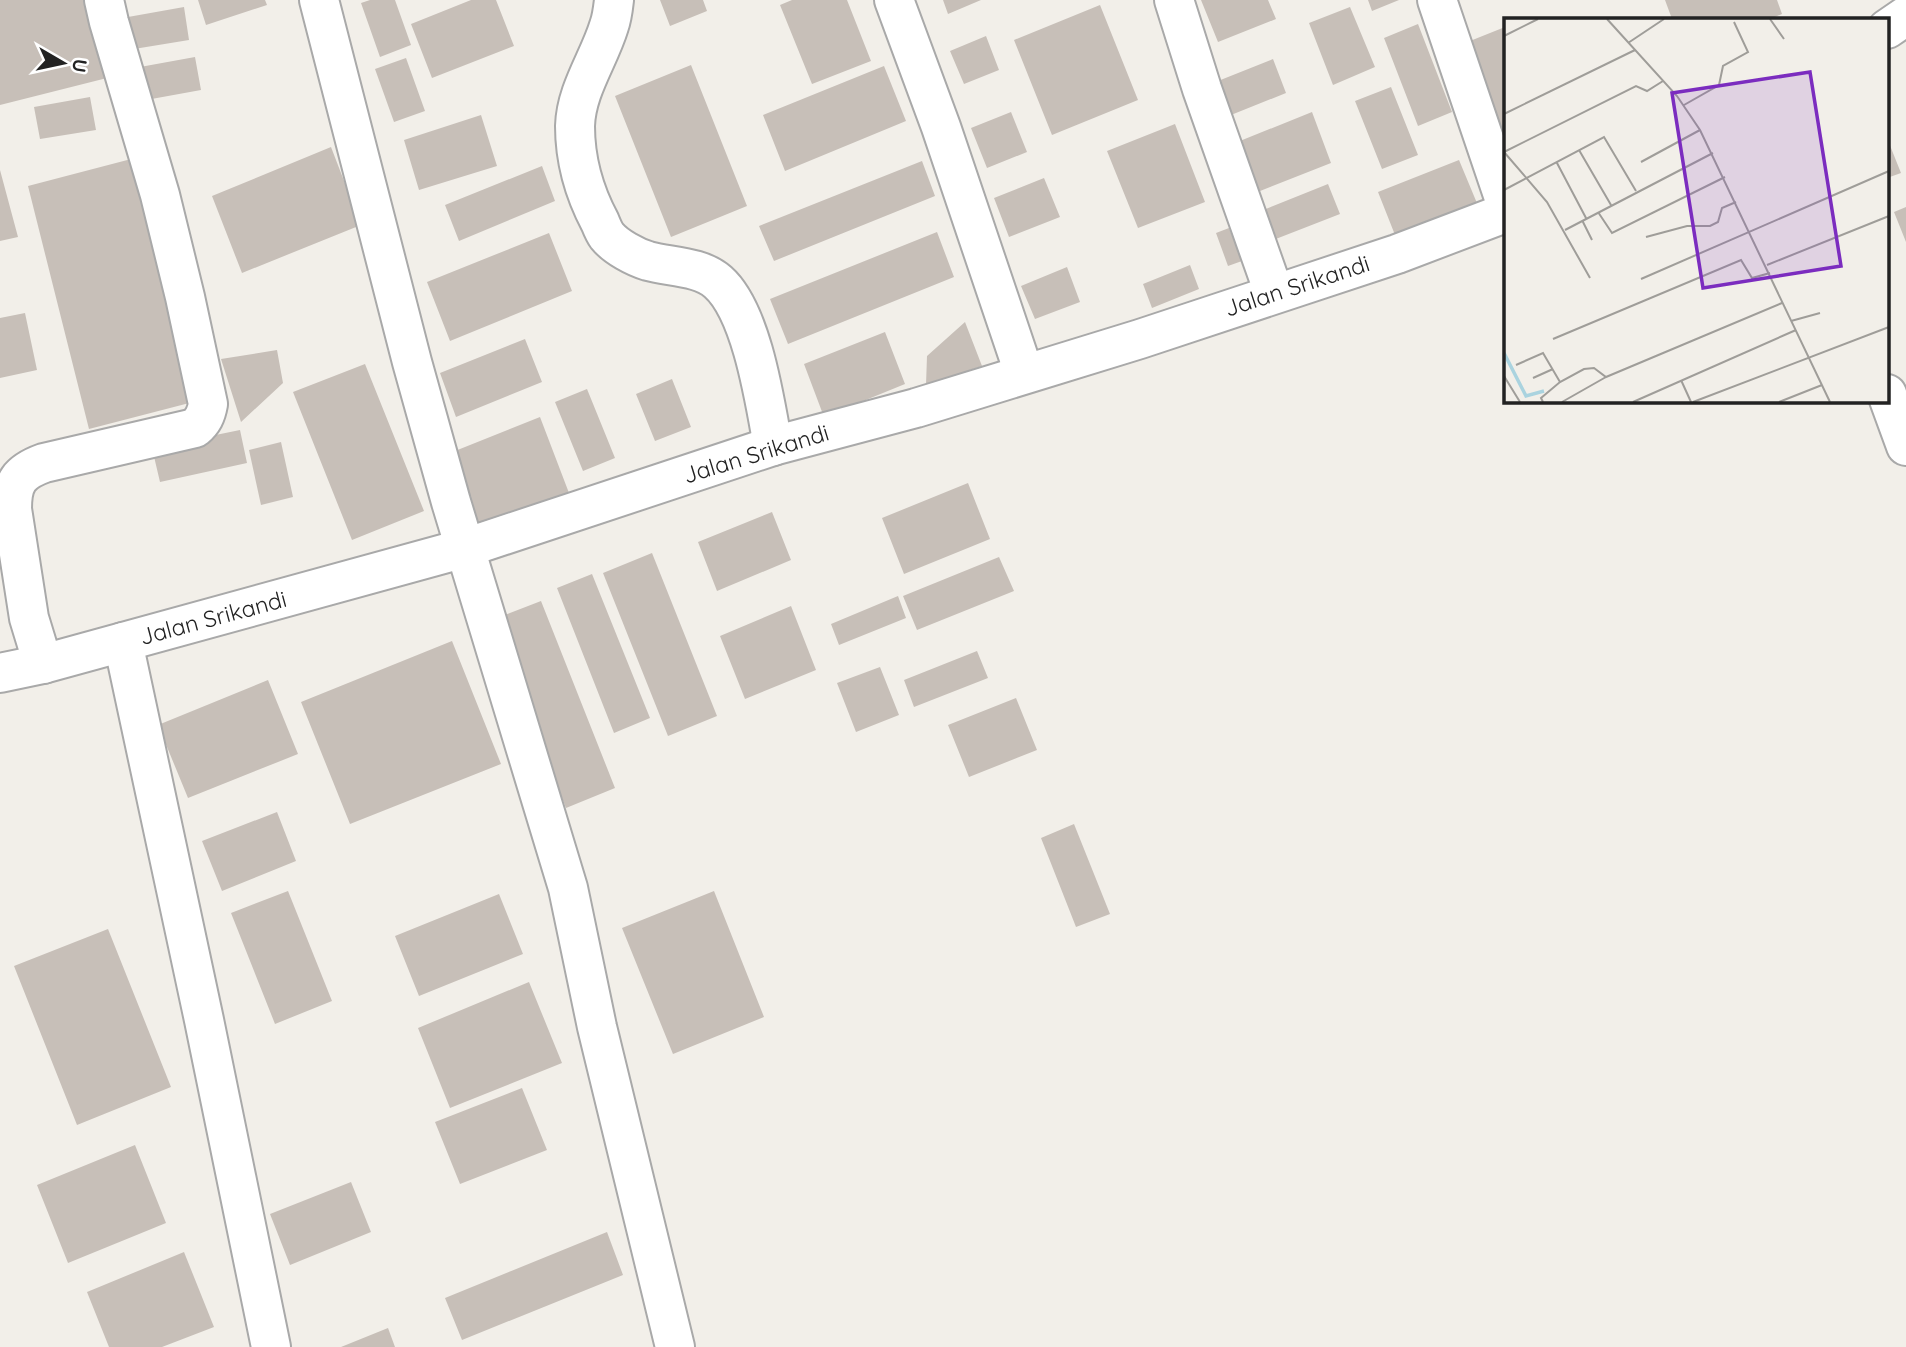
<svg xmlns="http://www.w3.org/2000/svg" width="1906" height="1347" viewBox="0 0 1906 1347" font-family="Quicksand,sans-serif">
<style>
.building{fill:#c7bfb8}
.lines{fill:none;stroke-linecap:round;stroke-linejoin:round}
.minor-casing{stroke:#a9a9a9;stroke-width:42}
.tertiary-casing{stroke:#a9a9a9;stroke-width:42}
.minor{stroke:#fff;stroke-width:38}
.tertiary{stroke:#fff;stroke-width:38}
.labels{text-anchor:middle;stroke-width:7;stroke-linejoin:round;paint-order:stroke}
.street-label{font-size:23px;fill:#222;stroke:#fff}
.inset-river{fill:none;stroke:#aad3df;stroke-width:3.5}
.inset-road{fill:none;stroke:#9f9d99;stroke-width:2}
.view{fill:#7b2cbf;fill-opacity:0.15;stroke:#7b2cbf;stroke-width:3.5}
.inset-edge{fill:none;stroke:#222;stroke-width:3.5}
</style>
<rect width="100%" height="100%" fill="#f2efe9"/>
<path class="building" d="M0,0H87L107,78L0,105Z
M198,0H265L267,5L206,25Z
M370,0H395L411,45L380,57L361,3Z
M471,0H496L514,46L432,78L411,24Z
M660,0H703L707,11L670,26Z
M792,0H847L871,61L812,84L780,5Z
M943,0H981L948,14Z
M1201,0H1268L1276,19L1218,42Z
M1368,0H1399L1372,11Z
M1665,0H1777L1782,14L1770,19H1672Z
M1100,5L1138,100L1052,135L1014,40Z
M184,7L189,40L134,49L128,17Z
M1350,7L1375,67L1333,85L1309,23Z
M1418,24L1452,112L1418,126L1384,38Z
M1505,27V134L1501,135L1465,43Z
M986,36L999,70L964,84L950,51Z
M195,57L201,90L146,100L140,67Z
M406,58L425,111L394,122L375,69Z
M1273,59L1286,93L1231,115L1218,81Z
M691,65L747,206L671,237L615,96Z
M884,66L906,121L785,171L763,115Z
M1391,87L1418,155L1382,169L1355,101Z
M90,97L96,130L40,139L34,107Z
M1011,112L1027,152L987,168L971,128Z
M1312,112L1331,163L1245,197L1225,147Z
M481,115L497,166L419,190L404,140Z
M1175,124L1205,202L1138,228L1107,151Z
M1887,138L1901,173L1887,178Z
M331,147L361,225L242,273L212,196Z
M135,158L197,401L89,429L28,186Z
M1459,160L1479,208L1397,240L1378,192Z
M922,161L935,196L774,261L759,226Z
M542,166L555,201L459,241L445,205Z
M0,170L18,237L0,241Z
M1044,178L1060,217L1009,237L994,198Z
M1328,184L1340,214L1268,242L1256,213Z
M1906,207V242L1894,212Z
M1229,228L1242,261L1228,266L1216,233Z
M937,232L954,277L788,344L770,299Z
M549,233L572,291L450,341L427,282Z
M1190,265L1199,289L1152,308L1143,284Z
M1067,267L1080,302L1035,319L1021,286Z
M25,313L37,370L0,378V318Z
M965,322L982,366L926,385L927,356Z
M885,332L905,384L824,417L804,364Z
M525,339L542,382L456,417L440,373Z
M277,350L283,383L241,422L221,359Z
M365,364L424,511L352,540L293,392Z
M672,379L691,427L655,441L636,394Z
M587,389L615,458L583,471L555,402Z
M540,417L569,493L475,531L445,455Z
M240,430L247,463L160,482L152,448Z
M281,442L293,497L261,505L249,450Z
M968,483L990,539L904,574L882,518Z
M772,512L791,560L717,591L698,542Z
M652,553L717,716L668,736L603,573Z
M999,557L1014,591L917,630L903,596Z
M592,574L650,718L614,733L557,588Z
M898,596L906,618L839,645L831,624Z
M541,601L615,788L566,808L492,620Z
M791,606L816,670L745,699L720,636Z
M452,641L501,764L350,824L301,702Z
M977,651L988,678L914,707L904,680Z
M880,667L899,715L856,732L837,683Z
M268,680L298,754L188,798L158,725Z
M1016,698L1037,750L969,777L948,725Z
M277,812L296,861L222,891L202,841Z
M1074,824L1110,914L1076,927L1041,838Z
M288,891L332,1001L275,1024L231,913Z
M714,891L764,1017L673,1054L622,928Z
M499,894L523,954L419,996L395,936Z
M108,929L171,1087L77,1125L14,966Z
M529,982L562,1063L450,1108L418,1028Z
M522,1088L547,1150L460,1184L435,1122Z
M135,1145L166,1223L68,1263L37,1185Z
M351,1182L371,1232L290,1265L270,1214Z
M607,1232L623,1275L462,1340L445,1298Z
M184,1252L214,1327L162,1347H109L87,1292Z
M388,1328L395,1347H341Z"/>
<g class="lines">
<defs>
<path id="minor" d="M319,0L412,362L451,502L568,888L597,1027L675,1347
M614,0C613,9 612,18 609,26C599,59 576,90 575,126C575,160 584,192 600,222C602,227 604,232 607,236C616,247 635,257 648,261C670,267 700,266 718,282C752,312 765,402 773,446
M894,0L941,127L1024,373
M1174,0L1202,89L1274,293
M1437,0L1505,201
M1887,394L1906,446
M123,642L204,1020L271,1347
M43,664L29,618L12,509C12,482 19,472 44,463L195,428C203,421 206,415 208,404L185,297L160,195L109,22L104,0"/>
<path id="tertiary" d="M1887,29L1906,16
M0,673L43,664L465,548L773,446L916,408L1140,339L1397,254L1505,213"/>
</defs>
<use href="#minor" class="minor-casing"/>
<use href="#tertiary" class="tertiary-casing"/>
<use href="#minor" class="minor"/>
<use href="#tertiary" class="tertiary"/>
</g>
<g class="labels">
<g class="street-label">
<text transform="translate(1297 286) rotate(-18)" y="8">Jalan Srikandi</text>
<text transform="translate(756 454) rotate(-17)" y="8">Jalan Srikandi</text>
<text transform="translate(213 618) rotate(-15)" y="8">Jalan Srikandi</text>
</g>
</g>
<g transform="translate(1504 18)">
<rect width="385" height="385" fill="#f2efe9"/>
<path class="inset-river" d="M0,335L22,378L40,373"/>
<path class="inset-road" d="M103,1L173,78L196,112L326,384M266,1L280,21M0,18L34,1M124,25L160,1M180,87L215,67L219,48L244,34L230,4M0,96L131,32M75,132L107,187M0,134L132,68L143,73L159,63M0,134L43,184L86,260M137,144L196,112M53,145L82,200M0,172L100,119L132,173M94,194L108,215L221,159M78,202L88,222M61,212L209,135M142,219L183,208H206L214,204L218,190L232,184M263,247L385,198M137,261L385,153M287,303L316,295M49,321L237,242L248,260L266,255M12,347L39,335L56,364M0,358L16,384M29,360L49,351M177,362L187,384M39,384L37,380L56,364L80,351L90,350L102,359L278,285M58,384L102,359M129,384L292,312M189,384L385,309M275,384L318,367"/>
<path class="view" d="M306,54L337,248L199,270L168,75Z"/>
<rect width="385" height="385" class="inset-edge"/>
</g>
<g transform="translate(63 63) rotate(99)" stroke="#ffffff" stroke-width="5" paint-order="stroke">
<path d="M0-5L12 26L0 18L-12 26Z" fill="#222222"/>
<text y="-10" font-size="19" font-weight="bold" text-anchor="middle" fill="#222222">U</text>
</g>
</svg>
